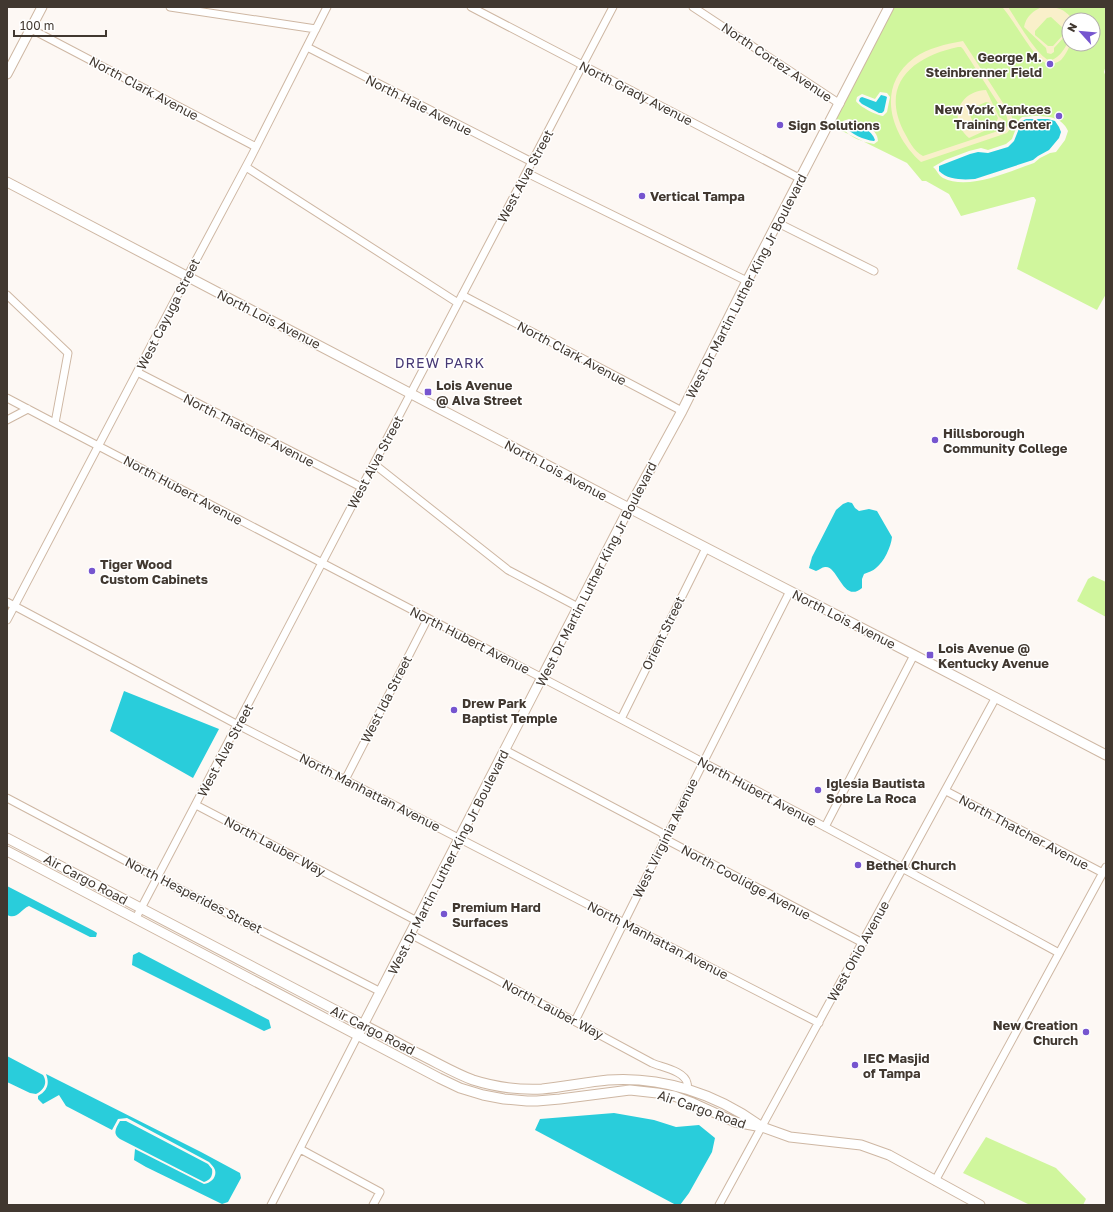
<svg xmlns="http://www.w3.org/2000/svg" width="1113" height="1212" viewBox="0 0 1113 1212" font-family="'Golos Text',sans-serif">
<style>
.green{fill:#d0f69d;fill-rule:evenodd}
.sand{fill:#f9f0ca;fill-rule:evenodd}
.water{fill:#29cddb}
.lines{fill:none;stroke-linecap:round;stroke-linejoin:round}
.street-casing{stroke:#ceb7a3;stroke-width:9}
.secondary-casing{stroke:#ceb7a3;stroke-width:11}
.street{stroke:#fff;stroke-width:7}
.secondary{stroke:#fff;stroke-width:9}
.poi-dot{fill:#7655cf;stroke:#fff;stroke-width:1.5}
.labels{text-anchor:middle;stroke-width:3;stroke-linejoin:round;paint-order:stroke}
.poi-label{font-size:13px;font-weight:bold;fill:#413830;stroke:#fff;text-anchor:start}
.street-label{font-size:13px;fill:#413830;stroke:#fff}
.neighbourhood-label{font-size:14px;letter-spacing:1px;fill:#473975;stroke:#fff}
</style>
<rect width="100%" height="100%" fill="#fdf8f4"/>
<path class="green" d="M893,7H1106V65L1104,72L1106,77V294L1097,310L1017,269L1036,200L1034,197H1032L961,216L949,194L926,181H922L907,163L832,126ZM1069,20H1093V44H1069ZM880,92L887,93L890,97L887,112L883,116C876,115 860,107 856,101L857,97L862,94L875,99ZM1034,116C1048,116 1062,117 1068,131L1065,140L1056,152L1050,153L1040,158L1034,163C1009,171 969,191 943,178C938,175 937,170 933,167L945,160L969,151L981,148L988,150L1006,144L1012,139L1019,120L1022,117ZM849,119C860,122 878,128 878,141L874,144C863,142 847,137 842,126L843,121Z
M1093,576L1106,582V617L1077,601L1088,579Z
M986,1137L1056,1168L1086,1199L1083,1205H1030L963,1173Z"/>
<path class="sand" d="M1002,7H1008C1015,17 1039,60 1050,60C1058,60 1066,47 1069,40V44H1071C1068,49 1065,56 1061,60C1057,63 1051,65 1046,63C1034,59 1013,18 1002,7Z
M1043,7C1057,7 1064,8 1073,20H1069V31L1066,36H1065L1054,48V52L1051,54L1047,53L1046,48L1024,27C1026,17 1033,10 1043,7ZM1051,17L1064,29V34L1053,46H1048L1035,35V31L1047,18Z
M963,41L1012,117C1013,124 1011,128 1007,133L921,162C891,135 875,87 914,58C928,48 946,44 963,41ZM958,47H961L963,49L1007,117L1008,125L1004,129L923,156C914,152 908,139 903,130C880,82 915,56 958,47Z
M986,90L999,117L1004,120V123L1001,126L997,125L969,138C947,120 959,91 986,90ZM986,102L990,103L998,118L996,123L981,130L976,129L969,113L970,109Z"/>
<path class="water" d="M881,95L885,96L887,97L884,111L882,113H879L862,104L859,101L860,98L862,97L876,102Z
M1035,119H1048L1055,121L1059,127L1061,132L1059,138L1049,150L1038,156L1033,160L975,179C963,180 948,180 939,171V166L970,154L978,152L988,153L1008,147L1014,141L1022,121L1026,119Z
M850,122C860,125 872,130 875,140L874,141C864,140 851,134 844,126L846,123Z
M848,502L852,503L855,508L859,511L869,509L877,511L892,537C891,547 884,562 876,568C873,571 868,572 864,574L862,579V588C843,604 838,565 825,567C822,567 819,570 816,571L809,568L812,557L836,510L843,504Z
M124,691L219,729L193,778L110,731Z
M7,886L94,931L97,933L96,937H90L29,906C20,910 17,920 7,915Z
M139,952L269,1020L271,1028L264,1031L132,965L133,955Z
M7,1056L43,1075C48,1083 44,1090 36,1094L30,1093L7,1082Z
M46,1074L201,1152L240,1173L241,1178L228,1202L222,1204L146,1167L134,1160L135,1149L204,1184C211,1183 217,1177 215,1170C214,1167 211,1164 209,1162L127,1118L118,1119L112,1130L66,1106L59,1095L43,1104L38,1099V1096C47,1091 50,1084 46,1074Z
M614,1113L654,1120L676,1127L699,1125L715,1138L712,1152L689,1193L680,1205H676L535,1130L540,1119Z
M120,1121H126L208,1164L212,1169C213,1175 211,1180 204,1182L120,1139C112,1134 116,1128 120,1121Z"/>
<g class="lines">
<defs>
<path id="street" d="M170,7L316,29
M471,7L801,179
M693,7L840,104
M31,29L256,147
M307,47L532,162
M246,167L458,303
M527,173L747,281
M778,223L874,271
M7,295L68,353L55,423
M462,295L682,411
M137,372L361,487
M7,398C358,583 711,763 1059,953
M7,420L28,409
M374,464L508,570L578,607
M7,602L238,725L819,1023
M7,620L187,277L251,157L327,7
M621,719L706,548
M505,750L662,833L665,839L863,943
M345,780L428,618
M946,791L1103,873
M7,798L158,878L381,992
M196,805L417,921
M825,827L914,655
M136,918L613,7
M410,934L492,977L652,1063C661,1067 685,1071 687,1083C688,1085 687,1087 687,1089
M575,1021L703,763L790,591
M300,1149L380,1192L373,1205
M935,1181L1106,867
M271,1205L358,1035
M719,1205L996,697"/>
<path id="secondary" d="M7,74L42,7
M7,182L629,508L914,655L1106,755
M7,838C112,893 217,948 322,1003C354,1020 386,1036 417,1053C436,1062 454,1073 473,1080C495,1087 519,1090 542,1089C564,1087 586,1082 608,1080C662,1076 716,1094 759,1125
M7,851L439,1078L460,1088L483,1095L504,1099L527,1101H537L560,1099L630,1090L657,1093L674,1096L693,1103L735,1122L762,1127L790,1137L861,1145L889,1155L980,1205
M358,1035L629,508L682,411L747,281L889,7"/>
</defs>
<use href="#street" class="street-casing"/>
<use href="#secondary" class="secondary-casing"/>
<use href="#street" class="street"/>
<use href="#secondary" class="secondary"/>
</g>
<g class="poi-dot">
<circle cx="1050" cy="64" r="4"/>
<circle cx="1059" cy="116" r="4"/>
<circle cx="780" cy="125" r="4"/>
<circle cx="642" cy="196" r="4"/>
<rect x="424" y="388" width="8" height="8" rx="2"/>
<circle cx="935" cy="440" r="4"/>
<circle cx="92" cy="571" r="4"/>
<rect x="926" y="651" width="8" height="8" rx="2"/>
<circle cx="454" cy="710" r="4"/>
<circle cx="818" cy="790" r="4"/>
<circle cx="858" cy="865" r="4"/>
<circle cx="444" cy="914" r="4"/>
<circle cx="1086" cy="1032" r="4"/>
<circle cx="855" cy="1065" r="4"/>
</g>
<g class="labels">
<g class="poi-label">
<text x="1042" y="62" text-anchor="end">George M.<tspan x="1042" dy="15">Steinbrenner Field</tspan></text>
<text x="1051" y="114" text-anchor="end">New York Yankees<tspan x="1051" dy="15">Training Center</tspan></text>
<text x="788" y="130">Sign Solutions</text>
<text x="650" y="201">Vertical Tampa</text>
<text x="436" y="390">Lois Avenue<tspan x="436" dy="15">@ Alva Street</tspan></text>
<text x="943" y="438">Hillsborough<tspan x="943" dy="15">Community College</tspan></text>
<text x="100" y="569">Tiger Wood<tspan x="100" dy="15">Custom Cabinets</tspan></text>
<text x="938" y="653">Lois Avenue @<tspan x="938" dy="15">Kentucky Avenue</tspan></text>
<text x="462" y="708">Drew Park<tspan x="462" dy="15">Baptist Temple</tspan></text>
<text x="826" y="788">Iglesia Bautista<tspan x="826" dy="15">Sobre La Roca</tspan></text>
<text x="866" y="870">Bethel Church</text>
<text x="452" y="912">Premium Hard<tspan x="452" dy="15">Surfaces</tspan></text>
<text x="1078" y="1030" text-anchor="end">New Creation<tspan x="1078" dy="15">Church</tspan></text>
<text x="863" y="1063">IEC Masjid<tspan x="863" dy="15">of Tampa</tspan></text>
</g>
<g class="street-label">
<text transform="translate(777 62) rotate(34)" y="5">North Cortez Avenue</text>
<text transform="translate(144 88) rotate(28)" y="5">North Clark Avenue</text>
<text transform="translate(636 93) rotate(27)" y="5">North Grady Avenue</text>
<text transform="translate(419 105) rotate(27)" y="5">North Hale Avenue</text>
<text transform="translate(525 176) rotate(-62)" y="5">West Alva Street</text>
<text transform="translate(746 286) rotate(-63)" y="5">West Dr Martin Luther King Jr Boulevard</text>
<text transform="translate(168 314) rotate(-63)" y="5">West Cayuga Street</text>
<text transform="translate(269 319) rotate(27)" y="5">North Lois Avenue</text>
<text transform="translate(572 353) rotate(28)" y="5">North Clark Avenue</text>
<text transform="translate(249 430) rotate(27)" y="5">North Thatcher Avenue</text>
<text transform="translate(375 462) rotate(-62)" y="5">West Alva Street</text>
<text transform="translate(556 470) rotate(28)" y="5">North Lois Avenue</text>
<text transform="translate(183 490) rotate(28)" y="5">North Hubert Avenue</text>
<text transform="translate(596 574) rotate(-63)" y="5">West Dr Martin Luther King Jr Boulevard</text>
<text transform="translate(844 619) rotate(27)" y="5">North Lois Avenue</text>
<text transform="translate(663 633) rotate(-64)" y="5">Orient Street</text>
<text transform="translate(470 640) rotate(27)" y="5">North Hubert Avenue</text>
<text transform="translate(386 699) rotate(-63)" y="5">West Ida Street</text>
<text transform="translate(225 750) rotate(-62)" y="5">West Alva Street</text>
<text transform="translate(757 791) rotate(28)" y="5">North Hubert Avenue</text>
<text transform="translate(370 792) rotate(27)" y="5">North Manhattan Avenue</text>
<text transform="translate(1024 832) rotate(28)" y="5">North Thatcher Avenue</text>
<text transform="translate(665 838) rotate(-64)" y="5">West Virginia Avenue</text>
<text transform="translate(275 846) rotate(28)" y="5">North Lauber Way</text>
<text transform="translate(448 862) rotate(-63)" y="5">West Dr Martin Luther King Jr Boulevard</text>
<text transform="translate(86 879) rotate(28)" y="5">Air Cargo Road</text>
<text transform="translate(746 882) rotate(28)" y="5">North Coolidge Avenue</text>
<text transform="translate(194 895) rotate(27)" y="5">North Hesperides Street</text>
<text transform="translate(658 940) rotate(27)" y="5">North Manhattan Avenue</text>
<text transform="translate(858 951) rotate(-61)" y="5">West Ohio Avenue</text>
<text transform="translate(553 1009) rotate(28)" y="5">North Lauber Way</text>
<text transform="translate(373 1030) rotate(27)" y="5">Air Cargo Road</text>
<text transform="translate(702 1109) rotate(19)" y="5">Air Cargo Road</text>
</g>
<g class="neighbourhood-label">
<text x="440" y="368">DREW PARK</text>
</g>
</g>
<rect width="1113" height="1212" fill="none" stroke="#413830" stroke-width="16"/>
<g transform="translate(1081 32) rotate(297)"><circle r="19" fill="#ffffff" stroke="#b3afac"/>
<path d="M0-3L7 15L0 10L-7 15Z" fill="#7655cf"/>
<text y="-6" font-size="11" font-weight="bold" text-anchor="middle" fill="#413830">N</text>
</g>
<path d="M14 30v6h92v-6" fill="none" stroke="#413830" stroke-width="2"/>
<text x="20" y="30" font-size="12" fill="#413830" stroke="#ffffff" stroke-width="3" paint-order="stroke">100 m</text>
</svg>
